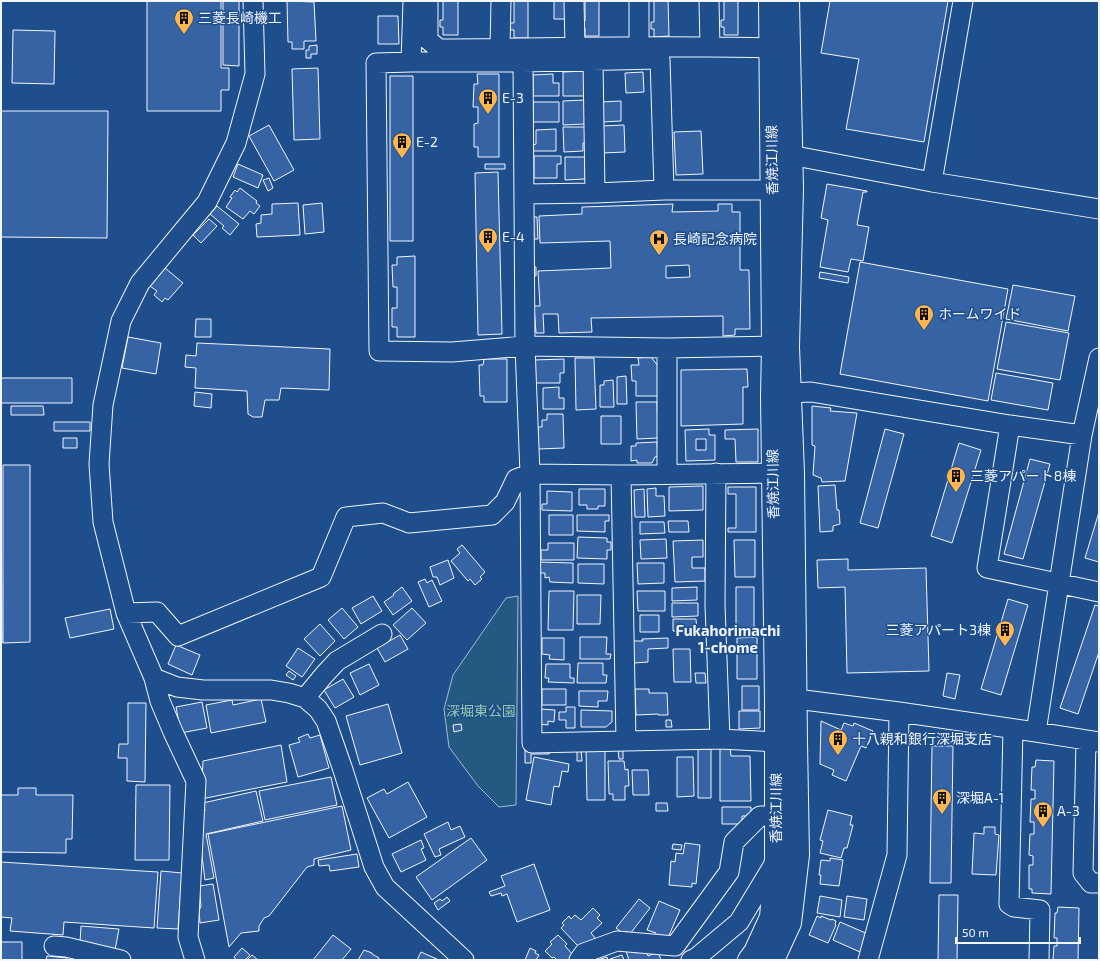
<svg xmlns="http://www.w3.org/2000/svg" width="1100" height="961" viewBox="0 0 1100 961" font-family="'Exo 2','Noto Sans JP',sans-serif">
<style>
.green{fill:#245a82;stroke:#a8bbd7}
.building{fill:#3563a3;stroke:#f2f6ff;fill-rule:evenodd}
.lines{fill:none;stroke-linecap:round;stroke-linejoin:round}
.minor-casing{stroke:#f2f6ff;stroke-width:21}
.major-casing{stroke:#f2f6ff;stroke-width:24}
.minor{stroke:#1f4e8c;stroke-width:19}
.major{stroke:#1f4e8c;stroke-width:22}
.labels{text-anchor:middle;stroke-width:3;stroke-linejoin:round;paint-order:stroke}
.poi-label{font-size:14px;fill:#f2f6ff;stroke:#1f4e8c;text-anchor:start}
.street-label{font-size:14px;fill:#f2f6ff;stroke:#1f4e8c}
.park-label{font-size:14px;fill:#97c8a6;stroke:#1f4e8c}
.neighbourhood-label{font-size:15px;font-weight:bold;fill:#f2f6ff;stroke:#1f4e8c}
</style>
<rect width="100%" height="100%" fill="#1f4e8c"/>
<path class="green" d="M518,596L516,805L499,807L478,786L449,747L444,709L453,675L506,598Z"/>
<path class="building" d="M147,1H221V68H229V90H221V111H147Z
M223,1H239V66L223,65Z
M287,1L314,2L316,41H304V49H292V42H288Z
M443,1H458V35H443V27H440V20H443Z
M511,1H528V38H514V30H510V23H514V2Z
M554,1H565V19H554Z
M585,1H599V36H585V28H581V21H585Z
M654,1H668L669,36L654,37V29H651V22H654Z
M724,1H738V35H724V27H721V20H724Z
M830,1H948L924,142L846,129L859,59L821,53Z
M378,16H398L399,44H378Z
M13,30L55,31L54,84L12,83Z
M317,45V54H311V58H306V50H309V46Z
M318,68L320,139L294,140L292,69Z
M584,71V96H563V72Z
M643,72L644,92L626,93L625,73Z
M477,74H499V157H478V147H474V124L478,123V107H473L474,84H478Z
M553,74V83H559V96H533V75Z
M390,76H413V241H390Z
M585,100V124L563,125V101Z
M621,101V121L602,122L601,102Z
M533,102H559V122H533Z
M1,111H108L107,238L1,237Z
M269,125L294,170L274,181L249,136Z
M624,125L625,152L602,153L601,126Z
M563,127H586V142L583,143V151L564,152Z
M556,129V151H533V145L536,144V130Z
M701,131L703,174L676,175L674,132Z
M534,156H561V164H557V178H534Z
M565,157H585V179L565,180Z
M238,164L263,175L258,188L233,177Z
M485,164H505V169H485Z
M498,172L502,334L478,335L475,173Z
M269,178L273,188L268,191L263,180Z
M827,184L867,191V192H863L857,225L869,227L863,261L851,259L848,272L820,267L828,220L821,218Z
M240,188L257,201L256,203L260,206L254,214L250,211L243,219L226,207L232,198L230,197L235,190L237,192Z
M298,203L300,235L257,237L256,224L261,223V215L272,214V204Z
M322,203L324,232L305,234L303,205Z
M673,204L672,212L718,211V204H732V212H740V270H749L750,329H735V335L723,336V316L591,318L592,332L559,333L558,314H543L544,333H536L534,306H540L538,271L611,268L610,241L540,243L539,216L582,214V207ZM689,265L690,277L666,278V266Z
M217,206L239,224L230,235L222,228L224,226L210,214Z
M533,217H537L538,239H534Z
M209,219L217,226L201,243L193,235Z
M415,256V337H397V327H392V308H397V287H393L392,265H397V257Z
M860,262L1008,289L988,401L840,374Z
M533,267H536V276L533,275Z
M165,268L183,283L168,300L165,298L162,302L154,295L157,291L150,286Z
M820,272L849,277L848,283L819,278Z
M1013,285L1075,296L1068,331L1006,319Z
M196,319H211V337H195Z
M1006,322L1069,333L1060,380L997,369Z
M128,337L161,343L156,374L122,368Z
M197,343L330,349L329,390L281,388L279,400H265L262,417H253L248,414L247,391L195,388L196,368L185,367L186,355L196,356Z
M651,357L658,366L659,396H636V381H632L631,365H639L638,358Z
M575,358H594L596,409L576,410Z
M484,359H507V402H484V396H480L479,365H483Z
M564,359V373H560V383H535L534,360Z
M747,369L748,387H743V424L681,426V370Z
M996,373L1053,383L1048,410L991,400Z
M626,376L627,404H617V377Z
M1,378H72V403H1Z
M613,380L614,407H600V385H604V381Z
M559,387V398H564V409H543V388Z
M195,392L212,394L211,408L194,406Z
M636,402H657L658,438L637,439Z
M11,406H43L44,415H11Z
M812,406L831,408L830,411L857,413L845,481L822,482L821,478L813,475L815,446L812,445Z
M547,414H563L564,448L538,449V427H542V420H547Z
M601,416H621V444H601Z
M54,422H90V431H54Z
M709,429V435H715V460L686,461L685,430ZM696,439H706V450H696Z
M758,429V462H736L735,439H725V430Z
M885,429L904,434L878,528L860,523Z
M63,438H77V448H63Z
M657,442L658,456L655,457L652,463H637V460L631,461V446H636V443Z
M959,443L981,450L952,543L931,536Z
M1030,459L1050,464L1023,559L1004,554Z
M1,465L2,643H1Z
M3,465H30V642L3,643Z
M835,485L837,510H839L840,524L833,526V531L820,532L818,486Z
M703,486V510L669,511V487Z
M728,487H756V532H728V528H736V494H728Z
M656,488V496H664L665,516L648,517L647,489Z
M579,489H605V506H598V509H587V505H579Z
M644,489L645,517H635L634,490Z
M547,491L572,492V511L542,510V504H547Z
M1099,512V562L1085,558Z
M549,515H573V535H549Z
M577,515H609V521H605V532L577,531Z
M668,521H688L689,532H669Z
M640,522H664L665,533L640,534Z
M578,537L607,538V542H611V550H607V559L577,558Z
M666,539L667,558L641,559L640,540Z
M703,540V557H692V568H705V581L675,582L673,541Z
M734,540H755V577H735Z
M548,543H574V560H541V550H548Z
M462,545L485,572L480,577L482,579L475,585L470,579L468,581L451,561L460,553L457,549Z
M848,559V570L926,568L929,671L847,673L845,587L818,588L817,560Z
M448,560L454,578L440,585L437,577H433L430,567Z
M537,562L573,563V583L550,582L549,577L545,578V573H537Z
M637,563H664V583L638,584Z
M578,564H604V584L578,583Z
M425,579L427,583L432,580L442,601L429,607L418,582Z
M402,587L412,601L393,615L384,602L394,595L393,594Z
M697,587V600L672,601V588Z
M736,587H754V628H736Z
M549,591H574L573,630H548Z
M637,591H665V611H638Z
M577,595H601L600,624H577Z
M373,596L382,611L361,624L352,608Z
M1008,599L1028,605L1001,695L981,689Z
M672,603H698V616L672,617Z
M1095,605L1099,606V652L1078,714L1060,708Z
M342,608L358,627L344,639L328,620Z
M412,608L426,623L407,640L393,625Z
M110,609L114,629L70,638L65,618Z
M640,615H659V632H640Z
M673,619H696L697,631H673Z
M320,624L335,641L320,656L304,639Z
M400,635L408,649L385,662L377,648Z
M580,637H607L606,654H611L610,659H580Z
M757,637V679H737V638Z
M542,638H564V660L549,659L550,655L542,654Z
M668,638V648L648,649V662L634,663L633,641H643L642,639Z
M176,645L200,655L192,675L168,664Z
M298,648L315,659L302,677L286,666Z
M673,649H690L691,682H674Z
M578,663H603V675H607L606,683H577Z
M369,664L379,685L360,695L350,673Z
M546,664H570V678H574V683L548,682L549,678H545Z
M289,671L296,676L293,680L286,675Z
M695,673H705L706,683H696Z
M947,673L960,675L955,699L943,696Z
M343,679L354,697L335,708L324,690Z
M742,686H759V710H742Z
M542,689H566V705H542Z
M635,689H649V693H667L668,715H658V714L636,715Z
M579,691H608L607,701H598V707L579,706Z
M261,699L266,722L211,733L206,705L232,700L233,705Z
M202,702L207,728L181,733L176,707Z
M128,703H146L145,782L127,781V758H118L119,744H128Z
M388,704L402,753L360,765L346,716Z
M566,707H575V728H566V720H559V712H566Z
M540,709L555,710L554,722L548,721V725L540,724Z
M581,710L612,711V722L606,727H581Z
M739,711H760V728L739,729Z
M666,720H671L672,727H666Z
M821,721L841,730L844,723L853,726L854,723L873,731L866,748L861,746L846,781L832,775L834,770L820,764Z
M461,724L462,730L454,732L453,725Z
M308,734L310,738L320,735L329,768L298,777L289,745L300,742L298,738Z
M281,745L287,782L201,799L203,761Z
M932,746H953L951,883H930Z
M586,747H605V800H587Z
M720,747H730L731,756H750L751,801H720Z
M525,749H550L549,754H531V763H525Z
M577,749H581L582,761H577Z
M698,749H711V798H698Z
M618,750H623V759H619Z
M534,757L569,764L568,772L562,771L559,787L554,786L551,805L526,800Z
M677,757H693L694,796L677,797Z
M1036,760L1054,761L1051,894L1032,893V889H1029V865H1033V856L1029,855L1030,834H1034V822H1030L1031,799H1035V790H1031L1032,767H1035Z
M608,761H624L625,770L628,769L629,786H625V800H613V794H609Z
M632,770H648L649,795H633Z
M331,777L337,805L265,820L259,791Z
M408,782L427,817L389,838L367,798L384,789L387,794Z
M136,785H170L169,860H135Z
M18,788H36V795H73L72,839H66V853L1,852V795H18Z
M256,791L263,821L206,834L214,878L205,880L199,833L201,819L205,810L203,803Z
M656,803H667L668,811H656Z
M342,806L351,850L314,859V865L307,867L269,916L264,918L259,926V931L241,933L229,947L208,834Z
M722,807H751V816H742V824H722Z
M828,810L852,816L850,825H853L847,848H844L841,858L820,853L823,841L820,840Z
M448,822L451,830L460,826L465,837L439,849L441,855L435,857L424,834Z
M984,827H995V834L999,835L996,875L972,874L974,833L984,834Z
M471,838L487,860L432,900L416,877Z
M421,840L424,848L421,849L426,860L401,872L392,854Z
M685,843L700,845L696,884L692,883V887L669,885L671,861L675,862L676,853L683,854Z
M673,844L682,845L681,850L672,849Z
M357,854L359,867L330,871L329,865L319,866L318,860Z
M830,858L843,860L839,886L820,884L821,875H819L821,860L830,861Z
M1,862L158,872L154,928L64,922L63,935L10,931L12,918L1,917Z
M534,864L550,910L517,922L507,894L502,896L501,893L491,896L489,892L505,886L501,876Z
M161,871L182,873L178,929L157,928Z
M213,884L219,920L200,923L199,911L201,906L199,886Z
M939,895H958L957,960H938Z
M820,896L842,900L840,917L817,913Z
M847,896L867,899L864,920L844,917Z
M447,897L450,901L438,910L434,903L440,899L442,901Z
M639,899L650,908L630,934L626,931L624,934L616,928Z
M659,901L680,910L667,940L655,935L656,933L647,930Z
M1058,907L1079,908L1078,960H1053L1054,946H1057V938H1054L1055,913H1057Z
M593,908L600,915L597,918L602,923L591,933L595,938L585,947L581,943L578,946L561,928L564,925L562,923L569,916L571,919L575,915L581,920Z
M817,916L821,918V916L831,920L832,919L836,921L835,924L836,925L828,943L809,935Z
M840,922L868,934L860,952L833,940Z
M81,926L119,929L115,950L80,942Z
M333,935L351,949L342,960H313Z
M558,935L567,944L565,946L574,956L570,960H557L554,957L552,958L545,951L552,944L550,942Z
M1,942H22V960H1Z
M242,948L250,955L245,960H236L234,957Z
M530,948L536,951L535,953L539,955L536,960H525Z
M633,949L635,953L645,949L648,956L658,952L661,960H629L626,951Z
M364,950L372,953V954L379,958V960H358Z
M421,952L439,960H417Z
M252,955L258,960H247Z
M622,955L624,960H611L610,959Z
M47,956L67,958V960H46Z
M607,957L608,960H597Z"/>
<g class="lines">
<defs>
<path id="minor" d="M428,1V40L439,49C549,48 660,45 770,48
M574,1L575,47
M639,1V47
M709,1L710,46
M500,49L501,1
M593,61L595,193
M411,62L413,1
M523,62H411L376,63L379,351L452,352L525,346L667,348L773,346L787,347
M790,155L932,182L963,1
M932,182L1099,209
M664,190L660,59L523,62L525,346L530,474L532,743L720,739L776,742H792
M524,194L595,193L664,190H786
M790,393L811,392L1010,425L1082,435
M1010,425L987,568L1099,592
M716,473L715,605L720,739
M667,474V348
M621,475L626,741
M126,613L157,612L178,636L321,577L346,517L383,513L409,523L492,515L505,502L516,479L530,474L621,475L787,473
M154,678L177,687L203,690H271L289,693L305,698L318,709L326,721L342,767L374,867L385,887L464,960
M305,698L324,675L337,661L382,634
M782,700L796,699L899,712L1036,732L1099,742
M1013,729L1009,904L1014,907L1040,910L1039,960
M1036,732L1082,435L1099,358
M1086,740L1083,873L1091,883H1099
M54,946L66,947L121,960
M195,960L188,937L196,781L173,732L160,701L154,678L126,613L103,522L99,464L103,405L121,321L140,283L207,202L236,143L255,74L253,1
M579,960L584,953L617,941L675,946L729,872L734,842L760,816H776
M691,960L696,958L739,922L777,859
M868,960L897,855L899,712"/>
<path id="major" d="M749,960L755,952L771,917L776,859V700L772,396L773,346L770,1
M773,960L790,923L798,855L796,742L793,473L788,347L792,189L788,1"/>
</defs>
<use href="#minor" class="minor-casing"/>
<use href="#major" class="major-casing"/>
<use href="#minor" class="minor"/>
<use href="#major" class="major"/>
</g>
<defs>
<symbol id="building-pin" viewBox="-11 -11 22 30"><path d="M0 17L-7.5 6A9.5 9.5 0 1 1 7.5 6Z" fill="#ffb74d" stroke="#1f4e8c"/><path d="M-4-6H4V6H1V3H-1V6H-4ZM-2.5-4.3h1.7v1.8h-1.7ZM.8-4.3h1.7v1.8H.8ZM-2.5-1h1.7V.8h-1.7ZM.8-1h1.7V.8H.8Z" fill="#111"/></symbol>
<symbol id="hospital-pin" viewBox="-11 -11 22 30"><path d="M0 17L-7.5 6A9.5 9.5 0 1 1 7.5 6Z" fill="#ffb74d" stroke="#1f4e8c"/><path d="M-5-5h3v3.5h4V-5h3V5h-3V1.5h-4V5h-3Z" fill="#111"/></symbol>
</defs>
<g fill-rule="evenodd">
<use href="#building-pin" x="173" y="7" width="22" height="30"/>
<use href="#building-pin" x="477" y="87" width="22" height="30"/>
<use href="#building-pin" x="391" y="131" width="22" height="30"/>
<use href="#building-pin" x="477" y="226" width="22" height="30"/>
<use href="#hospital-pin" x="648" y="228" width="22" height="30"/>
<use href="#building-pin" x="913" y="303" width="22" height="30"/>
<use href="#building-pin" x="945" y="465" width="22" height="30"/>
<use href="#building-pin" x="994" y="619" width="22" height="30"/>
<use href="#building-pin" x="827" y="728" width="22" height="30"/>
<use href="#building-pin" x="931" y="787" width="22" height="30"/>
<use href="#building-pin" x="1032" y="800" width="22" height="30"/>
</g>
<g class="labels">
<g class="poi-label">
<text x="198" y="23">三菱長崎機工</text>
<text x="502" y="103">E-3</text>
<text x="416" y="147">E-2</text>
<text x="502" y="242">E-4</text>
<text x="673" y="244">長崎記念病院</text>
<text x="938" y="319">ホームワイド</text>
<text x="970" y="481">三菱アパート8棟</text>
<text x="991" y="635" text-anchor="end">三菱アパート3棟</text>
<text x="852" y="744">十八親和銀行深堀支店</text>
<text x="956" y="803">深堀A-1</text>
<text x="1057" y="816">A-3</text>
</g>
<g class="street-label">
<text transform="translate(772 160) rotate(-91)" y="5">香焼江川線</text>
<text transform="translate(773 484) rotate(-91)" y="5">香焼江川線</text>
<text transform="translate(776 808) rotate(-90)" y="5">香焼江川線</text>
</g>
<g class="park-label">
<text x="481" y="716">深堀東公園</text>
</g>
<g class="neighbourhood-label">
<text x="728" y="636">Fukahorimachi<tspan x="728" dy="17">1-chome</tspan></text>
</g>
</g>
<rect width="1100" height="961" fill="none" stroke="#f2f6ff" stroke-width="4"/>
<path d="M956 937v6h124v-6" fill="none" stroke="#f2f6ff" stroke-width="2"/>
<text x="962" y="937" font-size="12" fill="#f2f6ff" stroke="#1f4e8c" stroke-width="3" paint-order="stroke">50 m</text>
</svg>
